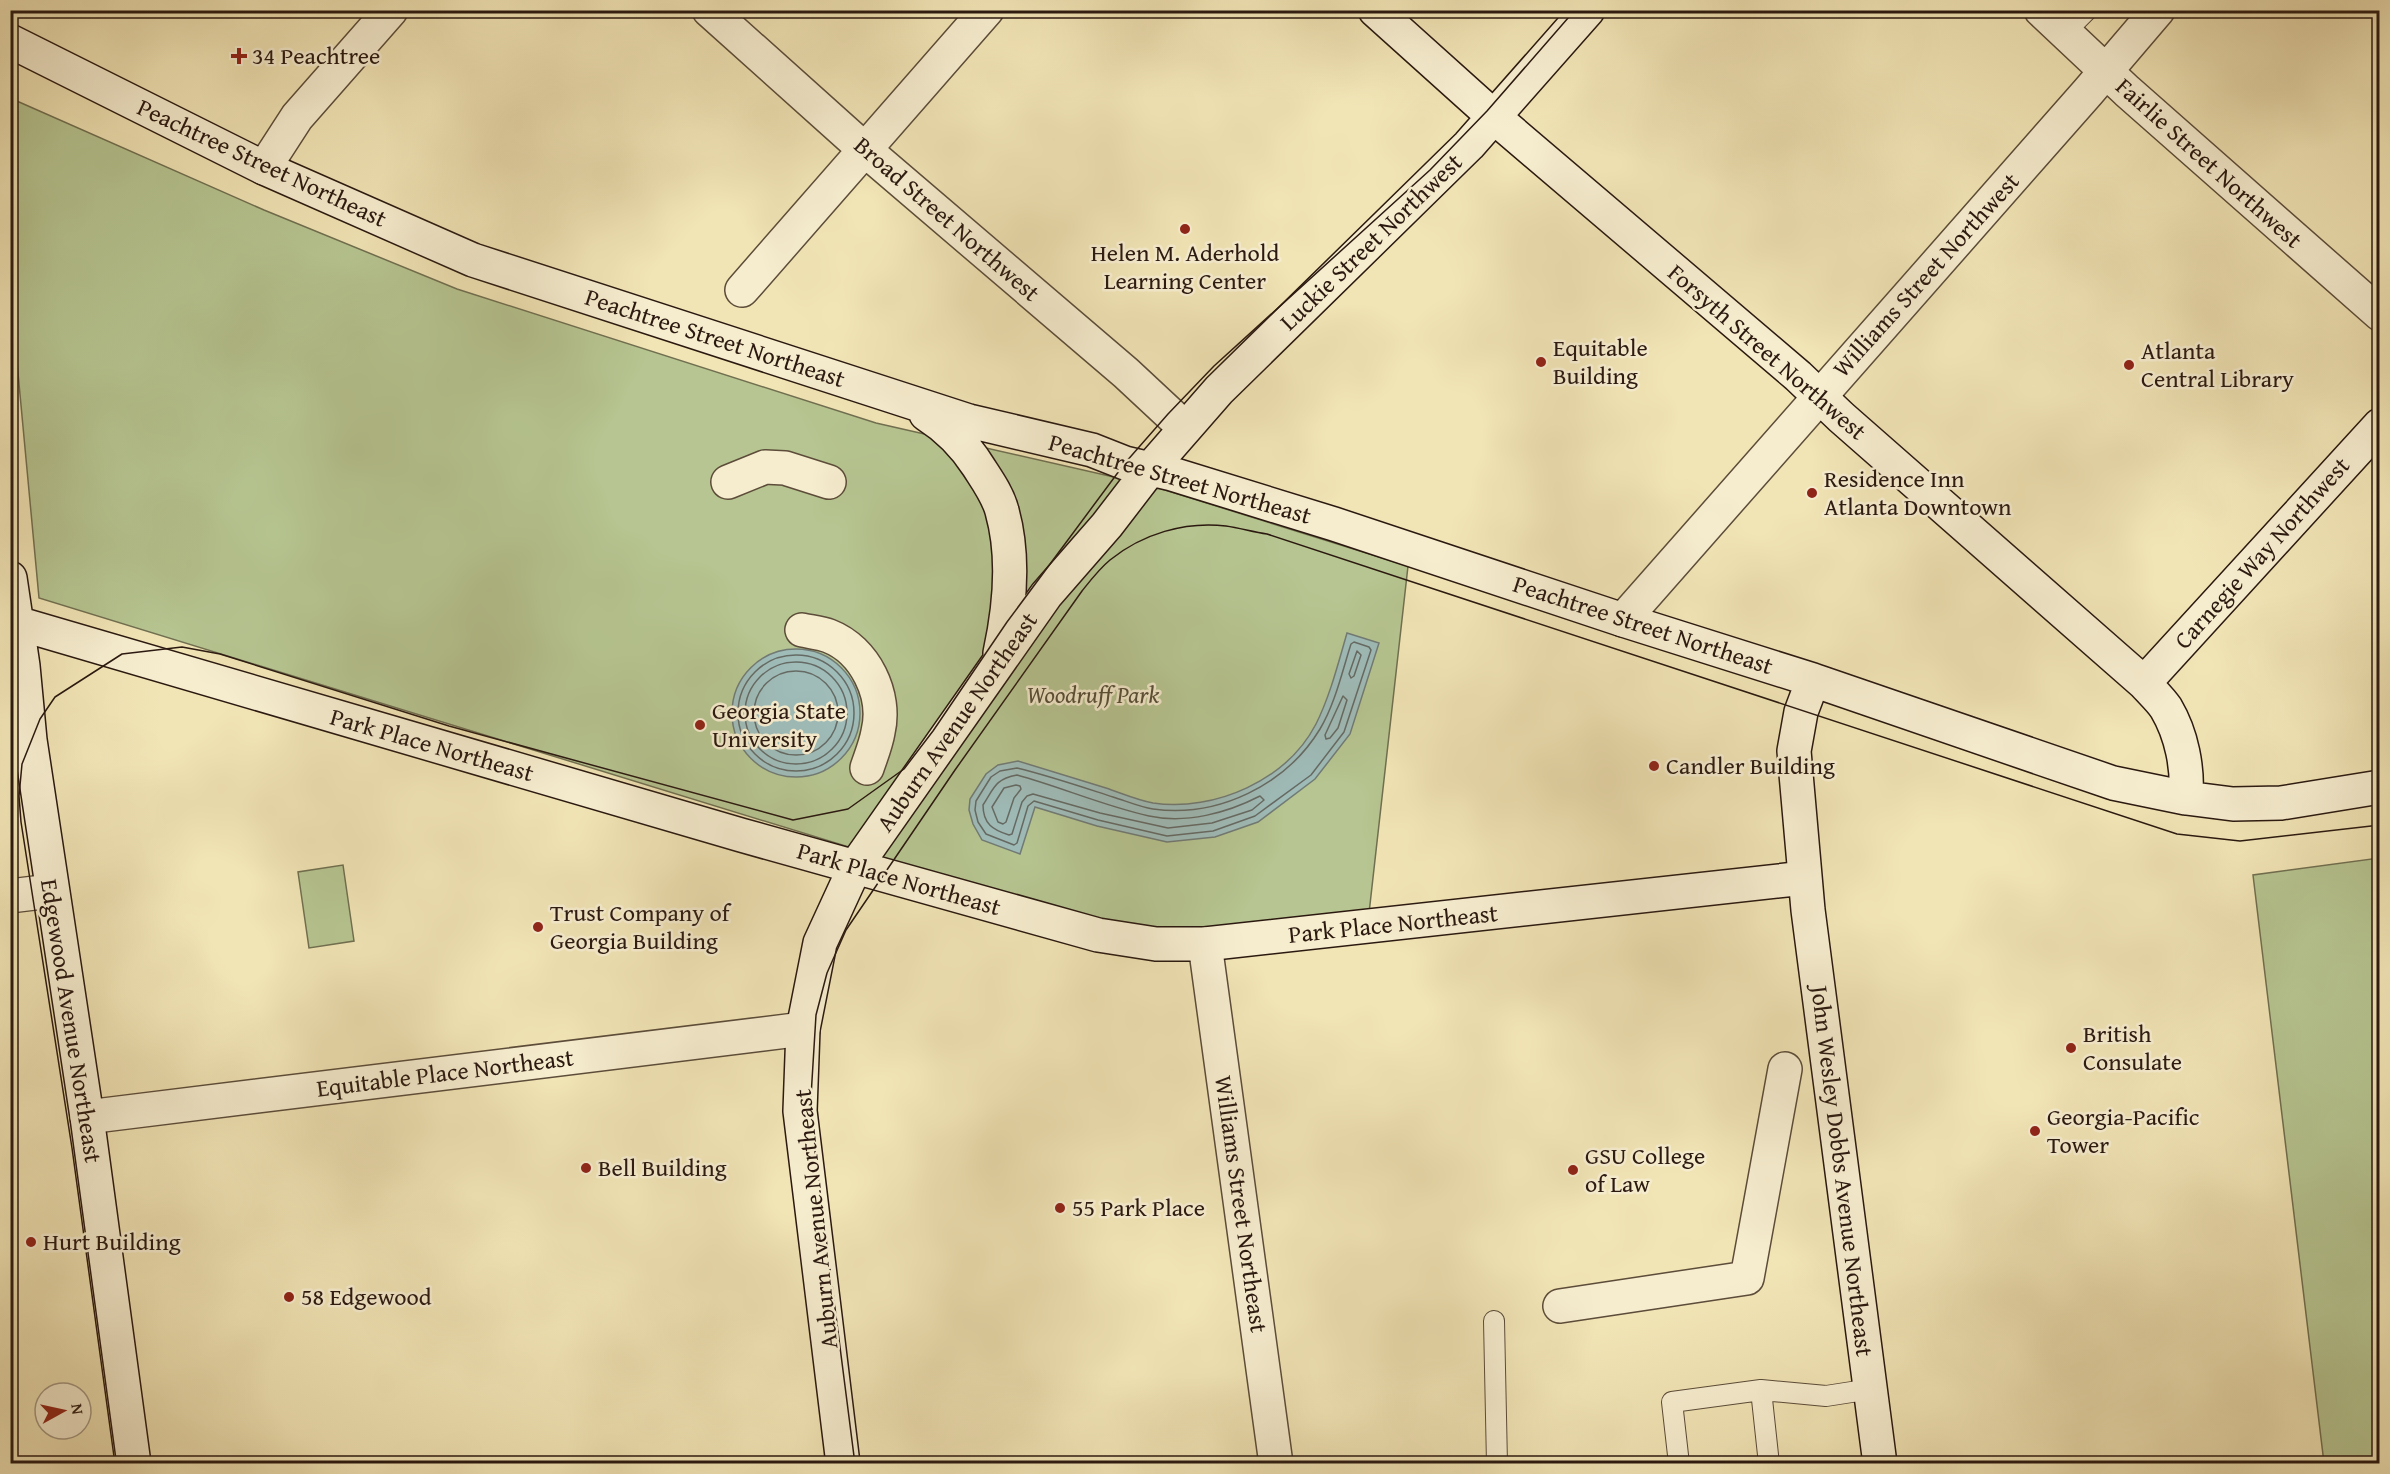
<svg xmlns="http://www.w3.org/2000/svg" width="2390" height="1474" viewBox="0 0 2390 1474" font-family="'Gentium Book Plus',serif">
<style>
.green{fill:#b6c591;stroke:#706f50;stroke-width:1.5}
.water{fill:#9fbcb9;stroke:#717b75;stroke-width:1.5}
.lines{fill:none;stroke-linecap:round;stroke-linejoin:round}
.shore{stroke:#656a64;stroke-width:1.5}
.lane-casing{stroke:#5c4c39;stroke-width:22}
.street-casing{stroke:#5c4c39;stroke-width:36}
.secondary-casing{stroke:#2b1910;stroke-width:36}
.lane{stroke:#f6edcf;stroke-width:20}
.street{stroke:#f6edcf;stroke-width:33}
.secondary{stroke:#f6edcf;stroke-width:33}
.tram{stroke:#2b1910;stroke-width:1.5}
.poi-dot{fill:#8f2418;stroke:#f6edcf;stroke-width:2}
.labels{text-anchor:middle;stroke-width:5;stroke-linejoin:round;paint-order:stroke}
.poi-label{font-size:24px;fill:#2b1910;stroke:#f6edcf;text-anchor:start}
.street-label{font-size:24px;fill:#2b1910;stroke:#f6edcf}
.park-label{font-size:24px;font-style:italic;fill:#554d37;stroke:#f6edcf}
</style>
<rect width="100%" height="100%" fill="#f1e4b5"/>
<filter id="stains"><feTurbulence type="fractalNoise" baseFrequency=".00333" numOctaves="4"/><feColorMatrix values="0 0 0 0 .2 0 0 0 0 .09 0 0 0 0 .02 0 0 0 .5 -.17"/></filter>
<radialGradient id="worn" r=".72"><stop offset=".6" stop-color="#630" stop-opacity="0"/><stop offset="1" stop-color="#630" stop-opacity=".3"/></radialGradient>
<path class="green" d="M10,98L264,210L457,289L876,423L1149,485L1408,566L1366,940L1135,935L39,598L11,298Z
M2379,858V1463H2324L2253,875Z
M343,865L354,941L309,948L298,872Z"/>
<path class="water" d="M1347,633L1379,643L1350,734L1315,779L1258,822L1215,837L1167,842L1097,826L1035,807L1020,854L982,840L973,824L969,810L970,799L986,774L998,765L1018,761C1047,770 1077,779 1106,788C1121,793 1137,800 1153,803C1215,812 1287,780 1316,724C1330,696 1338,664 1347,633Z
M732 713a64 64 0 1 1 128 0a64 64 0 1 1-128 0Z"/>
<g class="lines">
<path class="shore" d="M1354,642L1369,647L1371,650L1344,732L1311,775L1255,816L1213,831L1167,836L1098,820L1034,801L1028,806L1017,843L1014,845L986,834L978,822L975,810L976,801L991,777L1000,771L1017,768C1050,776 1082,787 1113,797C1126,801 1140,807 1153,809C1218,818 1286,785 1320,729C1335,704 1342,672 1351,644Z
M1357,651L1361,655L1354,676L1351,678L1349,674Z
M738 713a58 58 0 1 1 116 0a58 58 0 1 1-116 0Z
M745 713a51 51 0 1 1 102 0a51 51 0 1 1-102 0Z
M754 713a42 42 0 1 1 84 0a42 42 0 1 1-84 0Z
M1343,696L1347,700L1338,728L1330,738L1326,739L1325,735Z
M1017,775C1061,787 1104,806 1149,816C1186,824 1227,813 1260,796L1264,800L1252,810L1212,823L1168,828L1100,813L1033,794L1027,796L1022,802L1012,834L1009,835C993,830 983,824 983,805C994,788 995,779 1017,775Z
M1016,785L1020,786L1021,789L1014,798L1006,822L1003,824L998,822L992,807L1004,788Z"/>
<defs>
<path id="lane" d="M2065,32L2087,10
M1494,1321L1497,1464
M1761,1390L1769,1464
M1679,1464L1672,1402L1761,1390L1826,1396L1871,1389"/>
<path id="street" d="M709,10L864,149L1126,373L1185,428
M2041,10L2127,91L2380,314
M264,168L297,117L391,10
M742,290L987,10
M728,482L765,467L785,468L829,482
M1623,620L2088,92L2158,10
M802,630C811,632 821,633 829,636C865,650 887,695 878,732C876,744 871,756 867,768
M10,896L51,891
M1205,944L1276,1464
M87,1117L803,1029
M1560,1306L1747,1278L1785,1069"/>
<path id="secondary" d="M1375,10L1494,117L1798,376L1841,417L2144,683C2151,691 2160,699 2166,708C2182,735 2188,768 2186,798
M10,41L264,168L473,260L969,421L1092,450L1125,463L1172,474L1334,524L1623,620L1813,680L2113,783L2186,798L2233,804L2281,803L2380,787
M926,414C948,428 964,444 978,466C987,480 998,495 1002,511C1015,557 1010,607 1000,653
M10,578L23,666L30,740L87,1117L134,1464
M10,621L741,835L1098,935L1156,944H1205L1805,878
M1813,680L1801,712L1794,751L1808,910L1880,1464
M2144,683L2380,425
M843,1464L800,1111L803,1029L820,943L855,867L1046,595L1107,525L1150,469L1219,390L1469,145L1588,10"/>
</defs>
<use href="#lane" class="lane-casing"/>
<use href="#street" class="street-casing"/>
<use href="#secondary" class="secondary-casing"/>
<use href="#lane" class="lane"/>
<use href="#street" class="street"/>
<use href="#secondary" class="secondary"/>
<path class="tram" d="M115,1464L72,1148L21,822L19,796L22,764L40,719L55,697L122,654L182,647L220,654L449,726L793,820L848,809L904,769L933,731L1007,622L1125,463L1168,414L1214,366L1430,170L1487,111L1575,10
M855,1464L810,1113L816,1015L827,973L846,930L955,770L1082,591C1090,581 1099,569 1110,560C1142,534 1185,521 1226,526C1240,528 1253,532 1267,534L2177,834L2240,841L2380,825"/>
</g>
<g class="poi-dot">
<path d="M236 47h6v6h6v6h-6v6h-6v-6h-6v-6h6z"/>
<circle cx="1185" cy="229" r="6"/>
<circle cx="1541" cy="362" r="6"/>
<circle cx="2129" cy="365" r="6"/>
<circle cx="1812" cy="493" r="6"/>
<circle cx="700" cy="725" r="6"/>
<circle cx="1654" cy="766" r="6"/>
<circle cx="538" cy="927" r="6"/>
<circle cx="2071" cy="1048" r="6"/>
<circle cx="2035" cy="1131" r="6"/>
<circle cx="586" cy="1168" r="6"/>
<circle cx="1573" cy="1170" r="6"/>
<circle cx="1060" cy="1208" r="6"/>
<circle cx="31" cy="1242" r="6"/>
<circle cx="289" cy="1297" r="6"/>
</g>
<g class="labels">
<g class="poi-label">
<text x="252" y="64">34 Peachtree</text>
<text x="1185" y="261" text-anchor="middle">Helen M. Aderhold<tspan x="1185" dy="28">Learning Center</tspan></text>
<text x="1553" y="356">Equitable<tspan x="1553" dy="28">Building</tspan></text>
<text x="2141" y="359">Atlanta<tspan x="2141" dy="28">Central Library</tspan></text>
<text x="1824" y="487">Residence Inn<tspan x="1824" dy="28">Atlanta Downtown</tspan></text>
<text x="712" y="719">Georgia State<tspan x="712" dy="28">University</tspan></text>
<text x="1666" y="774">Candler Building</text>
<text x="550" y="921">Trust Company of<tspan x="550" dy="28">Georgia Building</tspan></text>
<text x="2083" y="1042">British<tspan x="2083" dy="28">Consulate</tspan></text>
<text x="2047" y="1125">Georgia-Pacific<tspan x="2047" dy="28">Tower</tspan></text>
<text x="1585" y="1164">GSU College<tspan x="1585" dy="28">of Law</tspan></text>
<text x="598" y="1176">Bell Building</text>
<text x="1072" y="1216">55 Park Place</text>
<text x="43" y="1250">Hurt Building</text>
<text x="301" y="1305">58 Edgewood</text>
</g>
<g class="street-label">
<text transform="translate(262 163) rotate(25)" y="8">Peachtree Street Northeast</text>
<text transform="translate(2209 163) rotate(42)" y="8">Fairlie Street Northwest</text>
<text transform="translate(947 219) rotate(41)" y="8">Broad Street Northwest</text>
<text transform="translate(1371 242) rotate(-44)" y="8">Luckie Street Northwest</text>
<text transform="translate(1926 275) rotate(-48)" y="8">Williams Street Northwest</text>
<text transform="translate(715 338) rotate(18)" y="8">Peachtree Street Northeast</text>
<text transform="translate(1767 352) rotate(41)" y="8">Forsyth Street Northwest</text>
<text transform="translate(1180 479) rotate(16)" y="8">Peachtree Street Northeast</text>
<text transform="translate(2262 553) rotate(-48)" y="8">Carnegie Way Northwest</text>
<text transform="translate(1643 625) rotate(18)" y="8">Peachtree Street Northeast</text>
<text transform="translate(957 722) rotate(-55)" y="8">Auburn Avenue Northeast</text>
<text transform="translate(432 745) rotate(16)" y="8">Park Place Northeast</text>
<text transform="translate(899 879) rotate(16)" y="8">Park Place Northeast</text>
<text transform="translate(1393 924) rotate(-6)" y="8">Park Place Northeast</text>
<text transform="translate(71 1021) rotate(81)" y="8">Edgewood Avenue Northeast</text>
<text transform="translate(445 1073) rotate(-7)" y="8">Equitable Place Northeast</text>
<text transform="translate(1842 1171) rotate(83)" y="8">John Wesley Dobbs Avenue Northeast</text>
<text transform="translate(1241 1204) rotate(82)" y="8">Williams Street Northeast</text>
<text transform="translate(816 1219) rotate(-96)" y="8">Auburn Avenue Northeast</text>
</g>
<g class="park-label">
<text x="1093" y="703">Woodruff Park</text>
</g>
</g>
<rect width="2390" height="1474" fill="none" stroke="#f1e4b5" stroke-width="36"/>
<rect x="12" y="12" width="2366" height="1450" fill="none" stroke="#2b1910" stroke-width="3"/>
<rect x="18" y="18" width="2354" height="1438" fill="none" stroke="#2b1910" stroke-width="1.5"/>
<g transform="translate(63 1411) rotate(82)"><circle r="28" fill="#f6edcf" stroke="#a59883" stroke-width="1.5"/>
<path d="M0-4.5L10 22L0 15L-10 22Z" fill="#8f2418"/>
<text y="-9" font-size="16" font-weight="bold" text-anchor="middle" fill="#2b1910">N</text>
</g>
<rect width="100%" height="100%" filter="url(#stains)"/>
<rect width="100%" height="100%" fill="url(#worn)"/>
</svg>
